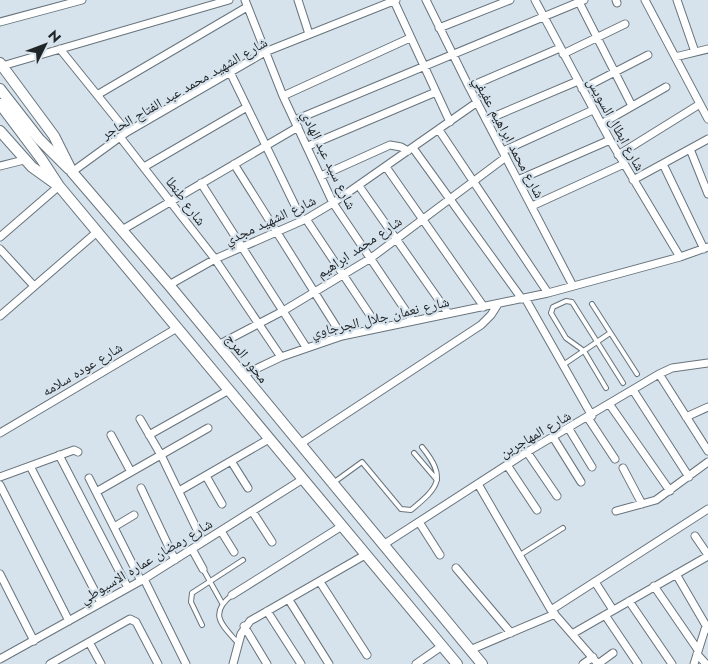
<svg xmlns="http://www.w3.org/2000/svg" width="708" height="664" viewBox="0 0 708 664" font-family="Jost,'Noto Naskh Arabic',sans-serif">
<style>
.lines{fill:none;stroke-linecap:round;stroke-linejoin:round}
.service-casing{stroke:#68747c;stroke-width:6}
.minor-casing{stroke:#68747c;stroke-width:9}
.secondary-casing{stroke:#68747c;stroke-width:12}
.service{stroke:#fff;stroke-width:4}
.minor{stroke:#fff;stroke-width:7}
.secondary{stroke:#fff;stroke-width:10}
.labels{text-anchor:middle;stroke-width:4.5;stroke-linejoin:round;paint-order:stroke}
.street-label{font-size:14px;fill:#202528;stroke:#d6e3ec}
</style>
<rect width="100%" height="100%" fill="#d6e3ec"/>
<g class="lines">
<defs>
<path id="service" d="M592,304L637,374
M563,365L610,333
M606,388L584,351L566,338L551,313L553,307L566,301L572,302L623,383
M414,453L437,480
M333,483L362,462L401,509L411,510C439,487 447,478 422,447
M520,555L563,528
M203,569L222,603
M232,595C208,614 222,625 238,643
M202,625L191,602L192,593L243,560"/>
<path id="minor" d="M245,0L283,96L333,203L412,320
M298,0L309,34
M426,0L469,87L573,286
M535,0L610,140L680,257
M578,0L632,106
M616,0L617,3
M645,0L708,119
M677,0L695,52
M394,1L450,122
M0,22L82,0
M439,28L510,0
M60,49L127,132
M563,54L625,24
M675,57L708,49
M2,66L229,0
M230,72L302,220
M469,87L560,48
M582,89L648,55
M97,95L247,7
M283,96L410,38
M295,120L584,0
M486,120L578,81
M601,124L666,87
M439,130L548,293
M120,137L215,259L281,357
M308,146L436,92
M413,148L522,299
M690,149L708,194
M503,151L593,110
M618,155L700,104
M234,164L342,336
M663,164L704,249
M0,166L24,160
M144,167L247,107
M386,167L484,307
M72,172L127,132L265,52L396,0
M321,176L390,145L401,147L408,151
M518,180L610,140
M633,180L708,139
M201,183L306,347
M359,186L448,313
M532,206L624,164
M306,219L378,327
M122,230L298,127
M0,237L59,186
M0,249L34,286
M169,285L215,259L306,219L333,203L476,103
M525,298L592,416
M0,316L97,232
M218,345L283,311L371,258L506,157
M659,374L708,451
M243,375L281,357L342,336L548,293L680,257L708,247
M633,390L689,477
M610,405L670,491
M686,417L708,407
M588,418L615,459
M140,419L161,455L203,542
M569,429L592,467
M0,433L177,328
M111,435L131,472
M149,435L229,390
M553,437L581,482
M300,444L481,325L491,315L498,304
M527,452L557,496
M59,455L128,588
M231,461L248,488
M507,465L537,510
M30,466L101,603
M623,468L642,504
M206,476L222,504
M0,477L74,450L78,452
M89,478L141,581
M478,484L551,610L598,664
M0,485L69,621
M141,488L175,560
M179,491L269,439
M96,492L208,428
M252,511L272,542
M616,511L656,500L708,462
M419,522L440,555
M114,527L134,515
M221,531L234,552
M695,536L708,555
M383,545L527,452L659,374L672,368L708,363
M192,549L203,569
M456,568L511,633
M0,574L34,641
M676,574L708,629
M144,579L186,664
M320,582L367,655
M595,582L613,610
M654,586L698,650
M232,595L342,526
M289,600L329,664
M629,601L672,664
M551,610L708,509
M267,611L301,664
M605,615L638,664
M244,626L267,664
M572,634L708,556
M89,642L101,664
M470,650L555,614
M697,654L706,664
M0,659L144,579L303,479
M50,664L130,619L136,622L158,664
M233,664L241,634L250,621L365,555
M416,664L442,646
M583,664L593,657
M598,664L613,653
M694,664L706,626"/>
<path id="secondary" d="M0,63L54,136L72,172L169,285L482,664
M0,89L39,139L69,169
M0,104L42,160L59,186L457,664
M0,131L32,167L57,185"/>
</defs>
<use href="#service" class="service-casing"/>
<use href="#minor" class="minor-casing"/>
<use href="#secondary" class="secondary-casing"/>
<use href="#service" class="service"/>
<use href="#minor" class="minor"/>
<use href="#secondary" class="secondary"/>
</g>
<g class="labels">
<g class="street-label">
<text transform="translate(184 88) rotate(-30)" y="5">شارع الشهيد محمد عبد الفتاح الحاجر</text>
<text transform="translate(616 124) rotate(61)" y="5">شارع ابطال السويس</text>
<text transform="translate(509 137) rotate(62)" y="5">شارع محمد ابراهيم عفيفي</text>
<text transform="translate(329 160) rotate(64)" y="5">شارع سيد عبد الهادي</text>
<text transform="translate(186 201) rotate(53)" y="5">شارع طنطا</text>
<text transform="translate(270 220) rotate(-25)" y="5">شارع الشهيد مجدي</text>
<text transform="translate(359 247) rotate(-34)" y="5">شارع محمد ابراهيم</text>
<text transform="translate(380 317) rotate(-13)" y="5">شارع نعمان جلال الجرجاوي</text>
<text transform="translate(247 358) rotate(51)" y="5">محور المرج</text>
<text transform="translate(82 369) rotate(-31)" y="5">شارع عوده سلامه</text>
<text transform="translate(535 434) rotate(-30)" y="5">شارع المهاجرين</text>
<text transform="translate(146 561) rotate(-31)" y="5">شارع رمضان عماره الاسيوطي</text>
</g>
</g>
<g transform="translate(45 45) rotate(48)" stroke="#d6e3ec" stroke-width="4" paint-order="stroke">
<path d="M0-4L9 19L0 12L-9 19Z" fill="#202528"/>
<text y="-8" font-size="14" font-weight="bold" text-anchor="middle" fill="#202528">N</text>
</g>
</svg>
